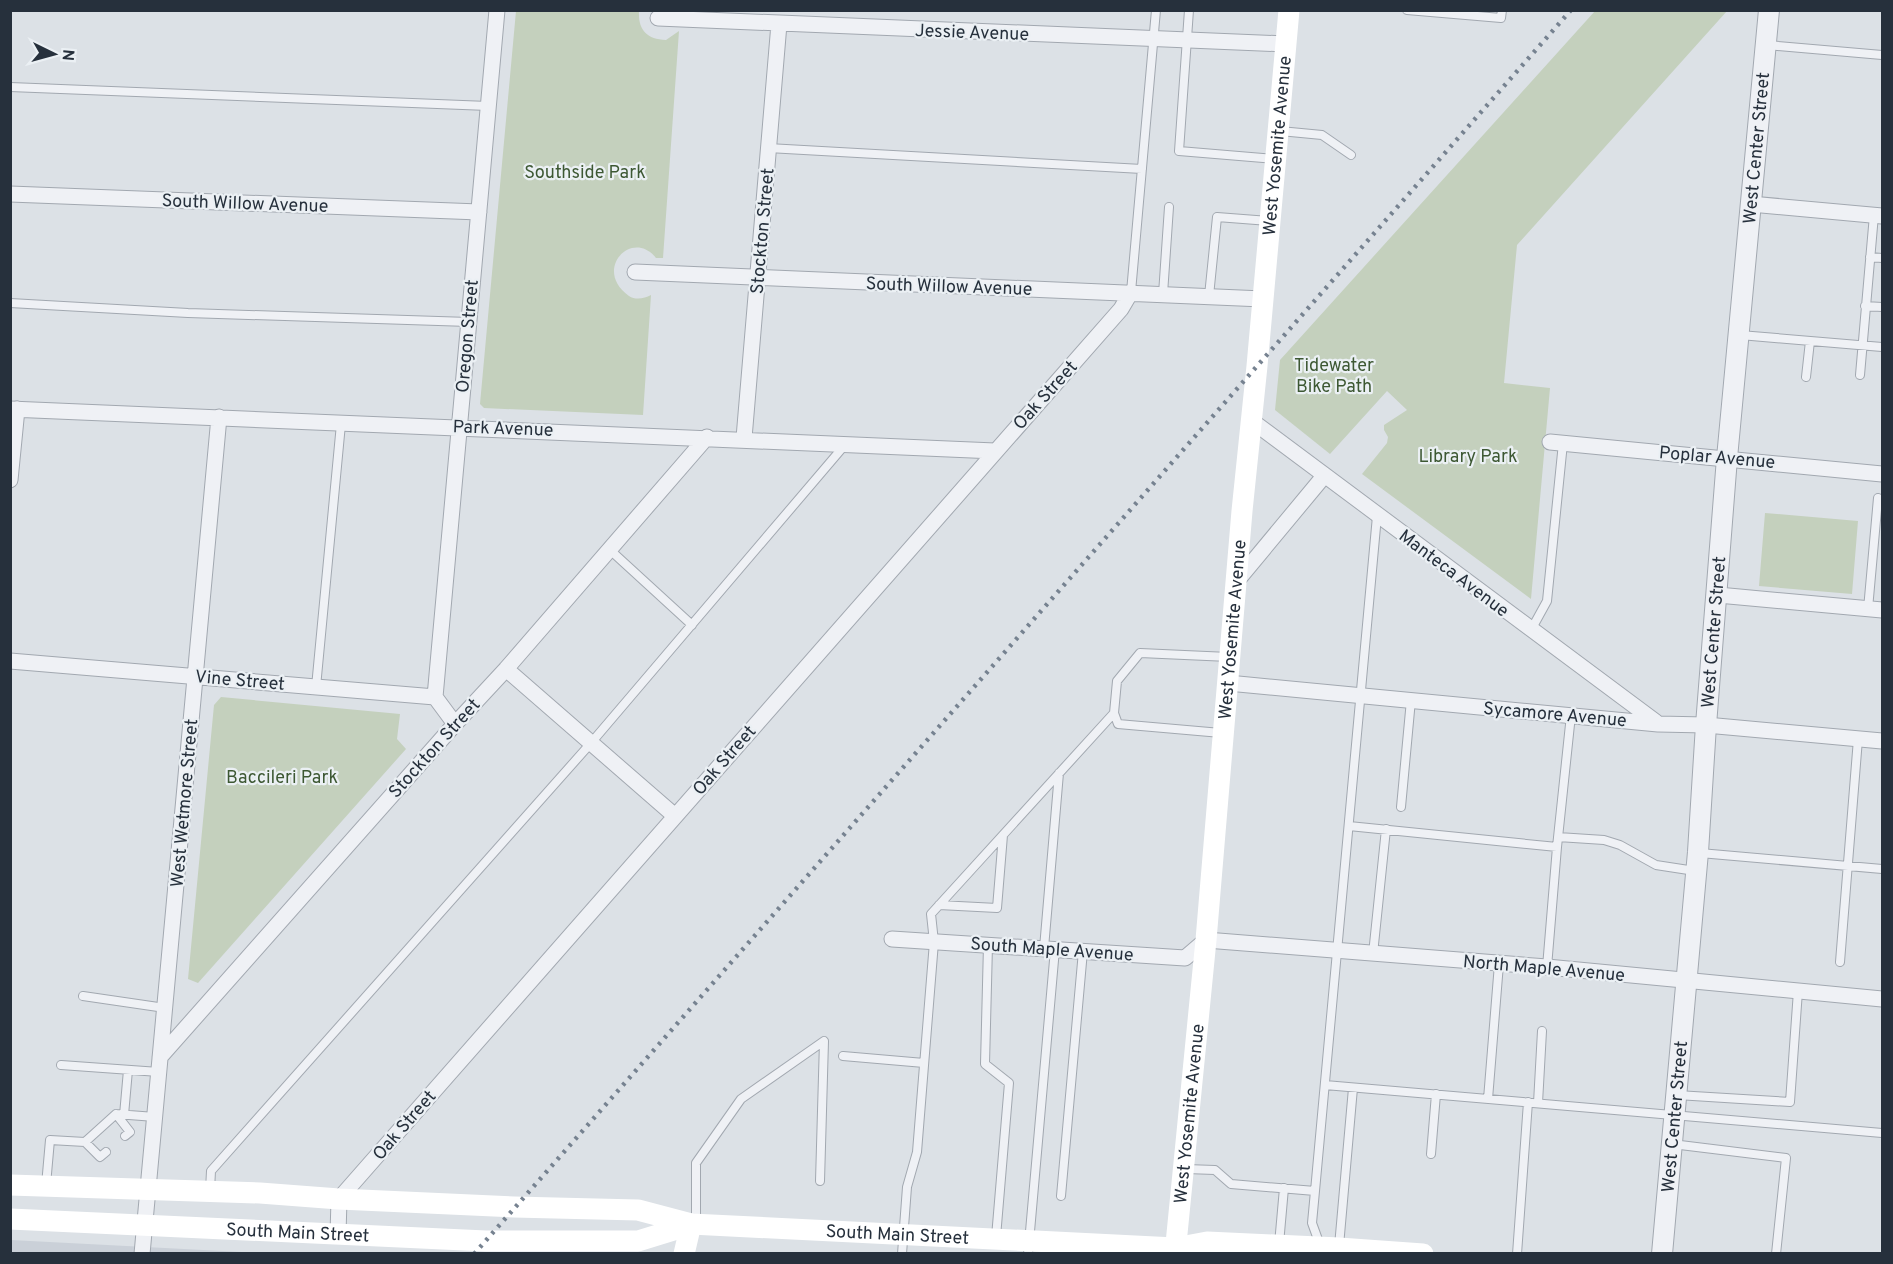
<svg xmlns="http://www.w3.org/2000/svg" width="1893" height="1264" viewBox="0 0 1893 1264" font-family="Overpass,sans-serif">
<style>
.built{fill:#cad0d8}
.green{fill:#c4d0bd}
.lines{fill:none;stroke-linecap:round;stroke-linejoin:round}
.service-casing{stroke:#a2a8b0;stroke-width:10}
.minor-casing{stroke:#a2a8b0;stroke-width:17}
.tertiary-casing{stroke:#a2a8b0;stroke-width:22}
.service{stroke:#eff1f5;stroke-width:8}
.minor{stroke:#eff1f5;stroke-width:15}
.tertiary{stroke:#eff1f5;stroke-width:20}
.secondary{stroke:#fff;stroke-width:21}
.rail{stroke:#768290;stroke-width:4.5;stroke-dasharray:3 6;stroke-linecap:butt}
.labels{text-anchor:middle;stroke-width:4.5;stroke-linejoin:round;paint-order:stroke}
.street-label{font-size:18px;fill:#26303c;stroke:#ebf0f4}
.park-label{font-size:18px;fill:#3d5833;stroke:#ebf0f4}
</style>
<rect width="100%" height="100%" fill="#dce1e6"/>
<path class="built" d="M11,1240L260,1253L11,1254Z"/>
<path class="green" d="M516,11H639C638,29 646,39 666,40L679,31L663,258H656C632,228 592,270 629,296C635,300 644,299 651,295L643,415L484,408L480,404Z
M1595,11H1727L1517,245L1504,383L1550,388L1531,599L1362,474L1387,443L1388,437L1384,430V425L1407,410L1387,391L1330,454L1275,410L1280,360Z
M1765,513L1858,521L1852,594L1759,586Z
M221,697L400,714L397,739L406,749L198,983L188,979L214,705Z"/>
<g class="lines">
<defs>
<path id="service" d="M1189,10L1179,151L1274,159
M1407,10L1501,18L1502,10
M1767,45L1882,55
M10,87L488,106
M1280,131L1322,135L1351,155
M768,148L1142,169
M1870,257L1882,258
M1131,292L1156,10
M1163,294L1169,207
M1209,296L1217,217L1269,221
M10,303L188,313L469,322
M1865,306L1882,307
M1740,335L1882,347
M1860,375L1874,215
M1806,377L1810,341
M609,549L692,625
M1868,609L1878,498
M1531,630L1547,601L1563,443
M316,687L341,424
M1221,733L1118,724L1114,713L1117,681L1140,653L1229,657
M1401,807L1411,700
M1349,826L1557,847
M1558,837L1604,840L1620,845L1656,865L1695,871
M1700,853L1882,869
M939,905L997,908L1003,835
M988,945L985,1064L1009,1083L996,1237
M1044,948L1059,773
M1373,954L1386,829
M1840,962L1858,739
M1547,967L1557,847L1571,715
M83,996L165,1008
M843,1056L924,1063
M61,1065L159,1072
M1325,1085L1882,1133
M1677,1095L1790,1102L1798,991
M1488,1099L1499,964
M1538,1103L1542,1031
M116,1114L130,1132L125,1136
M124,1115L128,1070
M85,1142L100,1157L106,1152
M1672,1144L1786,1158L1776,1254
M1431,1154L1436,1094
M1186,1169L1215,1170L1231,1184L1315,1191
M46,1185L50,1140L85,1142L116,1114L155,1117
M210,1190L211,1171L591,743L844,446
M1061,1196L1083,951
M696,1223V1163L741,1099L824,1041L820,1181
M1279,1244L1284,1188
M1320,1245L1312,1223L1315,1191L1377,516
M1339,1246L1353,1088
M902,1254L907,1187L917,1152L934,942L931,914L1114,713
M1028,1254L1055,949
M1517,1254L1528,1102"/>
<path id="minor" d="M658,18L1286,44
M10,194L479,212
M1751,204L1882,216
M635,272L1263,299
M10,409L995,451
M1252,421L1656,722
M744,438L779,24
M1550,442L1882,474
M10,480L17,409
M1236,582L1324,476
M1718,595L1882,610
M10,661L435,697L455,724
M506,669L675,816
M1228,683L1658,724L1706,725L1882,741
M435,697L497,10
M892,939L1185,958L1206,940L1547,967L1882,999
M160,1057L455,724L506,669L707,437
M338,1235L339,1199L1121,309L1131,292
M142,1254L219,417"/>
<g id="tertiary">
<path id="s1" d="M1662,1254L1698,852L1706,725L1727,458L1769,10"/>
</g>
</defs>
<use href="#service" class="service-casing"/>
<use href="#minor" class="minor-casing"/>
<use href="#tertiary" class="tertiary-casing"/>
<use href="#service" class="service"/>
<use href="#minor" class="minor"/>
<use href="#tertiary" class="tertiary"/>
<g class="secondary">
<path id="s2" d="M10,1185L260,1193L339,1199L514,1207L638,1210L691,1224L1175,1248L1207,1242L1339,1248L1423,1254"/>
<path id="s3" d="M10,1219L486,1241H638L690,1225"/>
<path d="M684,1254L691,1224"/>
<path id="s4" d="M1175,1254L1206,940L1242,511L1257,366L1289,10"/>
</g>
<path class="rail" d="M474,1254L1571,10"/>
</g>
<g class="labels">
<g class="street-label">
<text transform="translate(972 32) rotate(2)" y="6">Jessie Avenue</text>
<text dy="6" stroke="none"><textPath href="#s4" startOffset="1113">West Yosemite Avenue</textPath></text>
<text dy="6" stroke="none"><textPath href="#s1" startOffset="1110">West Center Street</textPath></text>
<text transform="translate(245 203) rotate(2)" y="6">South Willow Avenue</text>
<text transform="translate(762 231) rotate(-85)" y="6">Stockton Street</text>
<text transform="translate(949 286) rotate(2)" y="6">South Willow Avenue</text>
<text transform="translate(467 336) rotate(-85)" y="6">Oregon Street</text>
<text transform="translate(1045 395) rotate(-48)" y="6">Oak Street</text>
<text transform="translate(503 428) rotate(2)" y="6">Park Avenue</text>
<text transform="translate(1717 457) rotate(5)" y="6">Poplar Avenue</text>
<text transform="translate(1454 573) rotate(37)" y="6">Manteca Avenue</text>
<text dy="6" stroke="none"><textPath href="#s4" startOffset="627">West Yosemite Avenue</textPath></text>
<text dy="6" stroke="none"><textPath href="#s1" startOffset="624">West Center Street</textPath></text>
<text transform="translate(240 680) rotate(5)" y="6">Vine Street</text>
<text transform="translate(1555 714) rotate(5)" y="6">Sycamore Avenue</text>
<text transform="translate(434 748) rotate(-48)" y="6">Stockton Street</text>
<text transform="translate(724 760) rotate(-49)" y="6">Oak Street</text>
<text transform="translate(184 803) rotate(-85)" y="6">West Wetmore Street</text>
<text transform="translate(1052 949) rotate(4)" y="6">South Maple Avenue</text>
<text transform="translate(1544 968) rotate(5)" y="6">North Maple Avenue</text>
<text dy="6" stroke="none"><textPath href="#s4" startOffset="141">West Yosemite Avenue</textPath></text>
<text dy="6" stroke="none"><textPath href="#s1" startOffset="138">West Center Street</textPath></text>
<text transform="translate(404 1125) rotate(-49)" y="6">Oak Street</text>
<text dy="6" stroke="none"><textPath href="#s3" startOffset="288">South Main Street</textPath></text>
<text dy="6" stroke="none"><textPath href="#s2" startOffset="890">South Main Street</textPath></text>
</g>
<g class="park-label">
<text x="585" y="178">Southside Park</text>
<text x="1334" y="371">Tidewater<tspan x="1334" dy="21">Bike Path</tspan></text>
<text x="1468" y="462">Library Park</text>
<text x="282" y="783">Baccileri Park</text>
</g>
</g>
<rect width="1893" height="1264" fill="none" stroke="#26303c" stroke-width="24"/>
<g transform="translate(54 54) rotate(95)" stroke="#ebf0f4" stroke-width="4.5" paint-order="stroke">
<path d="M0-4.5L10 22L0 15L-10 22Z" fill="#26303c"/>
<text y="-9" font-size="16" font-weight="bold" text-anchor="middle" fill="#26303c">N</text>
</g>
</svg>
